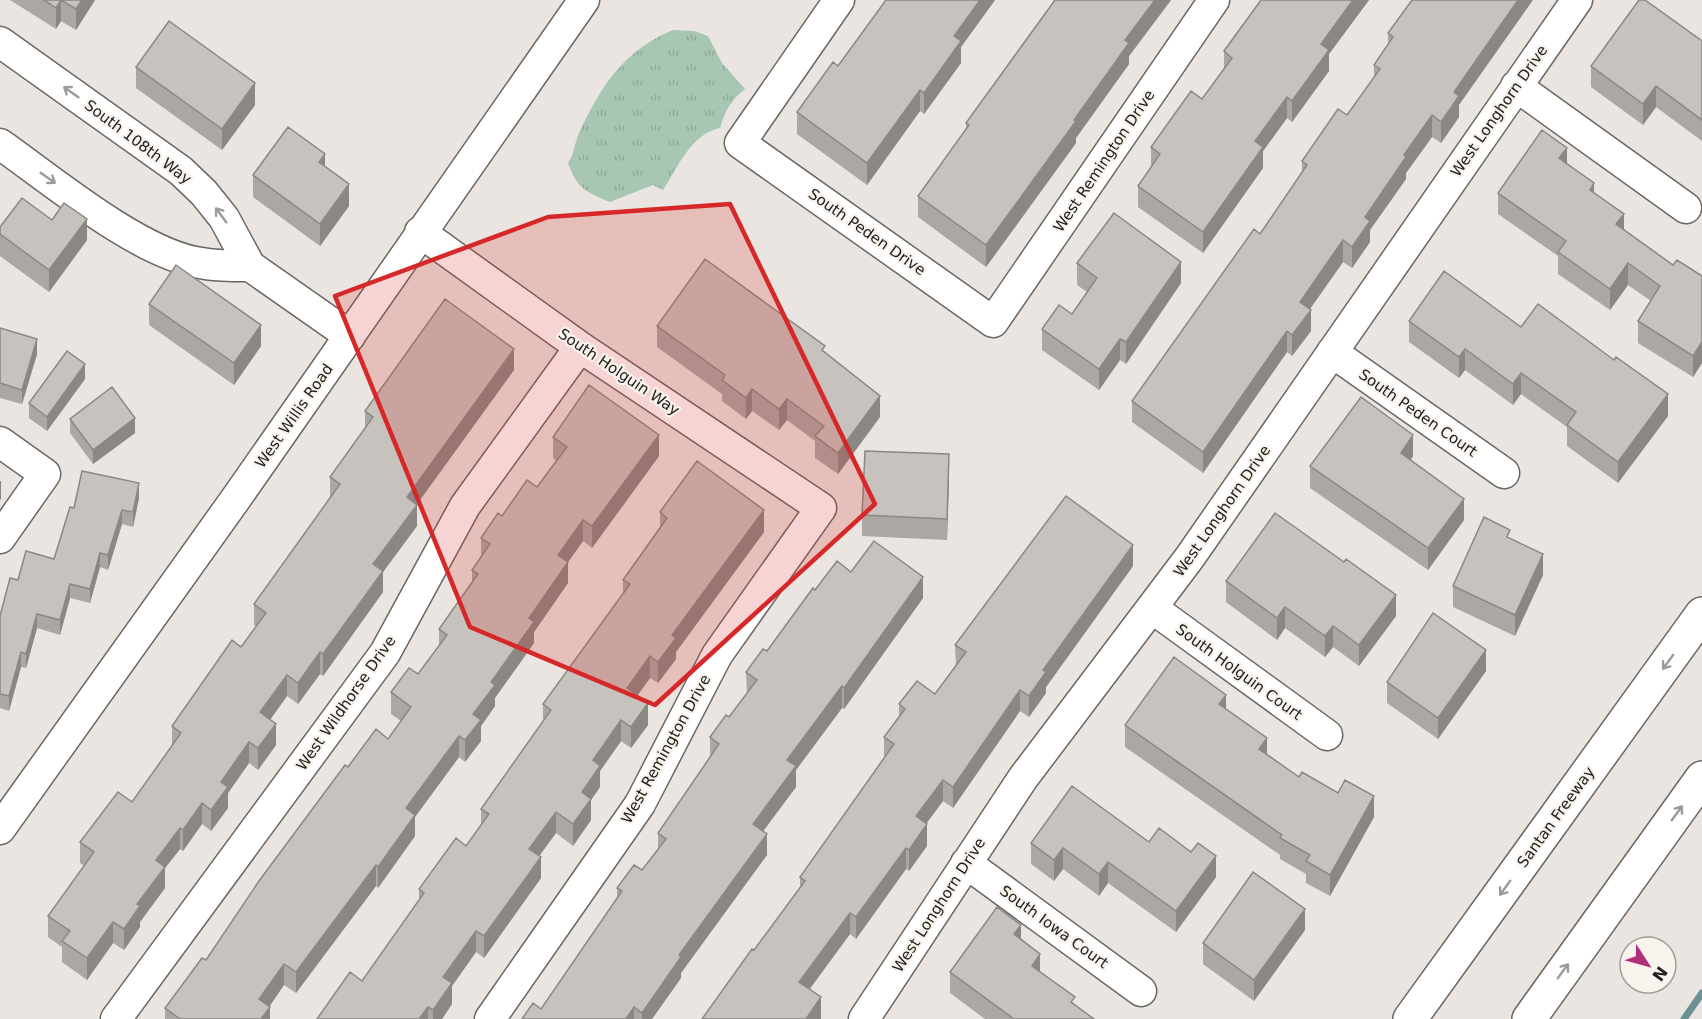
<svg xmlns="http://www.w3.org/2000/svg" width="1702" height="1019" viewBox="0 0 1702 1019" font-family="'DejaVu Sans',sans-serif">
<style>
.park{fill:url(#park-tufts)}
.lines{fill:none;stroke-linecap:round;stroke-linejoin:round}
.stream{stroke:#6b9194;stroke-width:7}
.minor-casing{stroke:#6b6762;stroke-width:33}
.highway-casing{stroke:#6b6762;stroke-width:36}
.minor{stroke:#fff;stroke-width:30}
.highway{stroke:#fff;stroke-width:33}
.wall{fill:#aba7a3}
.shaded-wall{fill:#8b8884}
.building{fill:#c7c2bd;stroke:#8b8884;stroke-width:1.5}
.oneway{stroke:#9c9b9a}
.marked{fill:#d62828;fill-opacity:0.2;stroke:#d62828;stroke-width:4.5;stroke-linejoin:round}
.labels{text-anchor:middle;stroke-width:4.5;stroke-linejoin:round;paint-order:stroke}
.street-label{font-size:15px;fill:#22201e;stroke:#f8f3ed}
</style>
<defs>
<pattern id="park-tufts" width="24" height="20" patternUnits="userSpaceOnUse" patternTransform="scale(1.5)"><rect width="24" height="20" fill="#a7c7b4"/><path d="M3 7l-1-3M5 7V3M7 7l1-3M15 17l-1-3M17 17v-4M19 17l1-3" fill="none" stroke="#8fab9a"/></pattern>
</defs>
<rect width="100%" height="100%" fill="#eae5e0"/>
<path class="park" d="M673,30L694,31L708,36L722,63L745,89C731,100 725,111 720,128C691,134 678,167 663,190L653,185L610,202C585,192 577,188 568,163C575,153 574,144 579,133C601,86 623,51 673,30Z"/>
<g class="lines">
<path class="stream" d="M1684,1019L1702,993"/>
<defs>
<path id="minor" d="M839,0L740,143L993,322L1214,0
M0,42L181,171L204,193L224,218L250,266L350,336
M1516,86L1686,208
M0,144C51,180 135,250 195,262C213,266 231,266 250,266
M420,232L580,347L821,508L717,655L640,804L490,1019
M1332,352L1504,473
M0,442L45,474L0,538
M1152,608L1327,735
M0,829L237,497L584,0
M966,863L1141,991
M116,1019L385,653L465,506L580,347
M864,1019L1023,778L1190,557L1577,0"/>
<path id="highway" d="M1410,1019L1702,614
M1529,1019L1702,778"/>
</defs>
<use href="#minor" class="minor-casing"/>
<use href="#highway" class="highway-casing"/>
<use href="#minor" class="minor"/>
<use href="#highway" class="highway"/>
</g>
<path class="wall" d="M10,0H95L76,30L61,21L56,29Z
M886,0H995L961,47V63L924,114L920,111L867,185L797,134V112L838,66Z
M1055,0H1171L1129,56V64L1076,138V143L986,267L918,217V196L966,130V123Z
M1261,0H1369L1329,54V71L1292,122L1287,118L1263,151V168L1203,253L1138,207V186L1151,167V147L1202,99L1224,70V51Z
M1412,0L1459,105V117L1441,143L1432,137L1406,173V179L1370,230V242L1352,268L1343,262L1310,309L1311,331L1292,356L1287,352L1203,473L1132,422V401L1260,234L1302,173V161L1347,115L1374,78V65L1388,44V33Z
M1702,41V141L1656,107L1643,125L1591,87V66Z
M136,67L255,105L222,150L136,88Z
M1567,164L1594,193L1624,230L1673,265L1702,276V363L1693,377L1638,343V321L1651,301L1628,285L1610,310L1558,274V256L1498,214V193Z
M325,167L349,206L320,246L253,197V175Z
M52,220L87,240L49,292L0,256V227Z
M1077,263L1181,283L1126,364L1120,360L1099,390L1042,350V329L1072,314L1087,292L1077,285Z
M149,304L261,346L234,385L149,325Z
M1409,321L1521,327L1668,416L1618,483L1567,446V427L1521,394L1513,405L1465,370L1459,378L1409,342Z
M657,326L825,352L880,417L838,474L815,458V441L787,420L779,430L752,411L746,419L722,401V394L657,347Z
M0,328L37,354L22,404L0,398Z
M514,370L417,504V526L383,572V592L323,676L320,674L298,704L287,696L270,719L276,745L258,770L249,763L228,793V808L211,831L202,824L183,851L180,849L165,868V888L140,922V927L124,950L113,943L87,980L62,962V947L48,937V916L84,866L80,863V842L132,802L172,746V726L241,647L256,627L254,625V604L330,498V477L365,428V411Z
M85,379L47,431L29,418V403Z
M70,419L135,433L93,464L70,433Z
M553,437L659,456L592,548L583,541L568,562V583L534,632V643L495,698V706L481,726V741L465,762L459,757L415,817V836L378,888L376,886L296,993L284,985L269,1006L270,1019H165V1008L206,960L348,767L388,739L401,721L391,714V692L418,674L439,646V629L472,582V570L481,557V538L502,516L537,487L556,461L553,458Z
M1413,456L1411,460L1464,520L1428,570L1310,488V466Z
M949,475L947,540L862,536V515Z
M139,498L133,527L122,524L108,570L100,567L90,603L70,598L60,635L37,628L26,668L21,667L9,711L0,708V616L18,580L54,559L74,508Z
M660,512L764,532L676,652V659L658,683L650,678L637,696L648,725L631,748L621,741L600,771V787L591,800V820L573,846L556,833L539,856L541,878L484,958L476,952L452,986V1004L442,1019H317L362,981L419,901V889L466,846L481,825V809L543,721V704L623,594V580L660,529Z
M1510,539L1543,575L1515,636L1453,607V586Z
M1133,566L1046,687V693L1029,717L1020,711L953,808L943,801L926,824L927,846L909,871L906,869L856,939L850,934L810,989L821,1019L754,950L800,887V877L884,758V737L899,716V704L935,694L956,666L955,645Z
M851,572L923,598L844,709L842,708L796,770V787L763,831L767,855L681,973V978L652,1019H522L541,1009L617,898V888L642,870L658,849V833L710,758V737L729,717L747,694L746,672L767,651L815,590Z
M1226,581L1396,616L1359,666L1333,647L1325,657L1285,628L1277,640L1226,602Z
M1486,671L1438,739L1387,703V682Z
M1226,709L1267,754L1299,777L1374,817L1330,896L1306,883V874L1280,859V855L1125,747V725Z
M1149,842L1216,877L1176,932L1108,883L1099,896L1063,869L1054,881L1031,864V843Z
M1305,930L1254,1001L1203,964V943Z
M1021,940L1040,972L1075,1005L1094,1019H985L950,993V972Z"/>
<path class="shaded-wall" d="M61,0V21L56,29V8Z
M82,0H95L76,30V9Z
M980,0H995L961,47V63L924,114V93L954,36Z
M1155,0H1171L1129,56V64L1076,138V143L986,267V245L1125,40Z
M1353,0H1369L1329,54V71L1292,122V101L1321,44Z
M1518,0H1533L1459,105V117L1441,143V122L1454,92Z
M255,83V105L222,150V129Z
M1656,86V107L1643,125V104Z
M920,90V111L867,185V163Z
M1287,97V118L1263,151V168L1203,253V232L1255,141Z
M1432,115V137L1406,173V179L1370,230V242L1352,268V247L1365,217L1404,155Z
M1567,148V169L1559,158Z
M325,154V175L319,162Z
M1594,183V204L1590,190Z
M349,184V206L320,246V224Z
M1624,214V235L1616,224Z
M87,219V240L49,292V270Z
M1343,240V262L1300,323V302Z
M1181,262V283L1126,364V342Z
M1628,263V285L1610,310V289Z
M1311,310V331L1292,356V335Z
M261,325V346L234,385V363Z
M1287,331V352L1203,473V452Z
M37,339V354L22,404V390Z
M1120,339V360L1099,390V369Z
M1702,342V363L1693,377V356Z
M514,349V370L407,518V497Z
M1465,349V370L1459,378V357Z
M85,364V379L47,431V417Z
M1521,373V394L1513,405V384Z
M752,389V411L746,419V398Z
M1668,394V416L1618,483V462Z
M880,396V417L838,474V453Z
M787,399V420L779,430V409Z
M135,418V433L93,464V450Z
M659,435V456L592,548V526Z
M1413,435V456L1401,474V453Z
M949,454V475L947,540V519Z
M0,481H1V499L0,500Z
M139,483V498L133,527V512Z
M1464,499V520L1428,570V548Z
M417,505V526L383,572V592L323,676V654L373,564Z
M122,510V524L108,570V555Z
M764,510V532L676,652V659L658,683V662L672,635Z
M583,520V541L558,576V555Z
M1133,545V566L1046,687V693L1029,717V696L1043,670Z
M100,553V567L90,603V589Z
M1543,554V575L1515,636V615Z
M568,562V583L534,632V643L495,698V706L481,726V741L465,762V740L473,714L491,682L529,618Z
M923,577V598L844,709V688Z
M70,584V598L60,635V620Z
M1396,595V616L1359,666V645Z
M1285,607V628L1277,640V618Z
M37,614V628L26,668V654Z
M1333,626V647L1325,657V636Z
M1486,650V671L1438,739V718Z
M21,652V667L9,711V696Z
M320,652V674L298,704V683Z
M650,656V678L627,710V688Z
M287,675V696L260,734V712Z
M842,686V708L796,770V787L753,845V824L787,760Z
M1020,690V711L953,808V787Z
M1226,695V716L1219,704Z
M648,703V725L631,748V727Z
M621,720V741L600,771V787L591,800V820L573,846V824L582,792L593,760Z
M276,724V745L258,770V748Z
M459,736V757L415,817V836L378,888V867L406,808Z
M1267,738V759L1259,749Z
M249,742V763L228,793V808L211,831V810L221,782Z
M943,780V801L916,837V816Z
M1374,796V817L1330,896V875Z
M202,803V824L183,851V830Z
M556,812V833L529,870V849Z
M927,824V846L909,871V850Z
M180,828V849L165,868V888L140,922V927L124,950V929L137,904L156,860Z
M767,834V855L681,973V978L652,1019H642V1013L679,955Z
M906,848V869L856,939V917Z
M1063,848V869L1054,881V860Z
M1216,856V877L1176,932V911Z
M541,857V878L484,958V936Z
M1108,862V883L1099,896V874Z
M376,865V886L296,993V972Z
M1305,909V930L1254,1001V980Z
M850,913V934L799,1003V982Z
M113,922V943L87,980V958Z
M1021,925V946L1014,934Z
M476,931V952L452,986V1004L442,1019H433V1010L443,977Z
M1040,954V975L1032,966Z
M284,964V985L261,1019L259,999Z
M821,997V1019H806Z
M270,1007V1019H261Z
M428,1007V1019H419Z
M634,1007V1019H626Z"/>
<path class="building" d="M44,0H61L56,8Z
M61,0H82L76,9Z
M886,0H980L954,36L961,41L924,93L920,90L867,163L797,112L833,62L838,66Z
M1055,0H1155L1125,40L1129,43L1074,120L1076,121L986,245L918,196L969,125L966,123Z
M1261,0H1353L1321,44L1329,50L1292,101L1287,97L1255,141L1263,147L1203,232L1138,186L1160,154L1151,147L1191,91L1202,99L1232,58L1224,51Z
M1412,0H1518L1454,92L1459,96L1441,122L1432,115L1404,155L1406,157L1365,217L1370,221L1352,247L1343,240L1300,302L1311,310L1292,335L1287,331L1203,452L1132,401L1254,229L1260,234L1307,165L1302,161L1338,109L1347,115L1380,69L1374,65L1393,37L1388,33Z
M1639,0H1645L1702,41V120L1656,86L1643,104L1591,66Z
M169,21L255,83L222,129L136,67Z
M288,127L325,154L319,162L349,184L320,224L253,175Z
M1542,130L1567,148L1559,158L1594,183L1590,190L1624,214L1616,224L1673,265L1677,260L1702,276V342L1693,356L1638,321L1660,286L1628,263L1610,289L1558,252L1566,241L1498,193Z
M22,198L52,220L64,203L87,219L49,270L0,234V227Z
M1114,213L1181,262L1126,342L1120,339L1099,369L1042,329L1059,305L1072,314L1097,278L1077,263Z
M705,259L825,346L822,350L880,396L838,453L815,436L824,426L787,399L779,409L752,389L746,398L722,380L725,375L657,326Z
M176,265L261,325L234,363L149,304Z
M1444,271L1521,327L1538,304L1614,360L1616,357L1668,394L1618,462L1567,425L1576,412L1521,373L1513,384L1465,349L1459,357L1409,321Z
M445,299L514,349L407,497L417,505L373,564L383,571L323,654L320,652L298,683L287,675L260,712L276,724L258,748L249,742L221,782L228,787L211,810L202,803L183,830L180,828L156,860L165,867L137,904L140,906L124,929L113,922L87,958L62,941L70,931L48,916L94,852L80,842L118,792L132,802L181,733L172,726L214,666L232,640L241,647L266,613L254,604L340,484L330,477L373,417L365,411Z
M0,328L37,339L22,390L0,383Z
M67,351L85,364L47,417L29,403Z
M589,385L659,435L592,526L583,520L558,555L568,562L529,618L534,622L491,682L495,685L473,714L481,720L465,740L459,736L406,808L415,815L378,867L376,865L296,972L284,964L259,999L270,1007L261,1019H180L165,1008L202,958L206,960L259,881L345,765L348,767L376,729L388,739L411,707L391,692L409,668L418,674L447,635L439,629L478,574L472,570L490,544L481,538L498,513L502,516L527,480L537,487L567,447L553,437Z
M112,387L135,418L93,450L70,419Z
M1361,397L1413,435L1401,453L1464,499L1428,548L1310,466Z
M865,451L949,454L947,519L862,515Z
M697,461L764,510L672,635L676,638L658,662L650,656L627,688L648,703L631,727L621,720L593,760L600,766L582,792L591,799L573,824L556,812L529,849L541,857L484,936L476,931L443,977L452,983L433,1010L428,1007L419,1019H317L350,972L362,981L424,893L419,889L456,838L466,846L489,814L481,809L551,710L543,704L630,584L623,580L667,518L660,512Z
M82,471L139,483L133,512L122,510L108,555L100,553L90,589L70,584L60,620L37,614L26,654L21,652L9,696L0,694V616L10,578L18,580L26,551L54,559L70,507L74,508Z
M1066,496L1133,545L1043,670L1046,672L1029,696L1020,690L953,787L943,780L916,816L927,824L909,850L906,848L856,917L850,913L799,982L821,997L806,1019H702L752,949L754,950L805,881L800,877L894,744L884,737L905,709L899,704L917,681L935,694L966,652L955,645Z
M1275,513L1344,562L1346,559L1396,595L1359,645L1333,626L1325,636L1285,607L1277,618L1226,581Z
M1484,517L1510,530L1507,537L1543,554L1515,615L1453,586Z
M874,541L923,577L844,688L842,686L787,760L796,766L753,824L767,834L679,955L681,957L642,1013L634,1007L626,1019H522L533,1003L541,1009L622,891L617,888L634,865L642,870L666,839L658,833L719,744L710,737L726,715L729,717L757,680L746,672L763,649L767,651L813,588L815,590L837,561L851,572Z
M1433,613L1486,650L1438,718L1387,682Z
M1174,657L1226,695L1219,704L1267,738L1259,749L1299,777L1302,772L1338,793L1345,780L1374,796L1330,875L1306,861L1310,855L1280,838L1282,835L1125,725Z
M1072,786L1149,842L1159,828L1191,852L1198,843L1216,856L1176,911L1108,862L1099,874L1063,848L1054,860L1031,843Z
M1253,872L1305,909L1254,980L1203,943Z
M997,907L1021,925L1014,934L1040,954L1032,966L1075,997L1071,1002L1094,1019H1014L950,972Z"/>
<defs><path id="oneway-shaft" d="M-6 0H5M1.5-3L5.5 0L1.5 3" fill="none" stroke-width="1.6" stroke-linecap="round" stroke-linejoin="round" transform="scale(1.5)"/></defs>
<g class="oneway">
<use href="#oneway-shaft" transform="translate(71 92) rotate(-145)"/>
<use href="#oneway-shaft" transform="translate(48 178) rotate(35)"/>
<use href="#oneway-shaft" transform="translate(221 215) rotate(-126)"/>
<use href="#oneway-shaft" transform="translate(1668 662) rotate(126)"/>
<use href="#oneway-shaft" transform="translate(1677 813) rotate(-54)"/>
<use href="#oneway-shaft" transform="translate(1505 888) rotate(126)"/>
<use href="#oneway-shaft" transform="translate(1563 971) rotate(-54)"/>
</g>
<path class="marked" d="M730,204L875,504L655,705L470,627L335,296L548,217Z"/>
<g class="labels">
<g class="street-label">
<text transform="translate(1499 111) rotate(-55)" y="5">West Longhorn Drive</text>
<text transform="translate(138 142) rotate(37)" y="5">South 108th Way</text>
<text transform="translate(1104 161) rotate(-56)" y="5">West Remington Drive</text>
<text transform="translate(867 232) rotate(35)" y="5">South Peden Drive</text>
<text transform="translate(619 372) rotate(34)" y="5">South Holguin Way</text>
<text transform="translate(1418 413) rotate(35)" y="5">South Peden Court</text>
<text transform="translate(294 416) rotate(-55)" y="5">West Willis Road</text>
<text transform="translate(1222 511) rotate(-55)" y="5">West Longhorn Drive</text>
<text transform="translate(1239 672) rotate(36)" y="5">South Holguin Court</text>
<text transform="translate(346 703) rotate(-55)" y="5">West Wildhorse Drive</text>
<text transform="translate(666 749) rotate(-61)" y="5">West Remington Drive</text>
<text transform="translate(1556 817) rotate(-54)" y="5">Santan Freeway</text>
<text transform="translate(939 905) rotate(-57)" y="5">West Longhorn Drive</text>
<text transform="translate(1054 927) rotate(36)" y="5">South Iowa Court</text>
</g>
</g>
<g transform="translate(1648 965) rotate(126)"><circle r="28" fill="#f8f3ed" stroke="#a29f9a" stroke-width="1.5"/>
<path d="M0-4.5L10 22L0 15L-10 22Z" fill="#b02f79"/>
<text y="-9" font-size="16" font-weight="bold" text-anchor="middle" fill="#22201e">N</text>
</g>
</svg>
